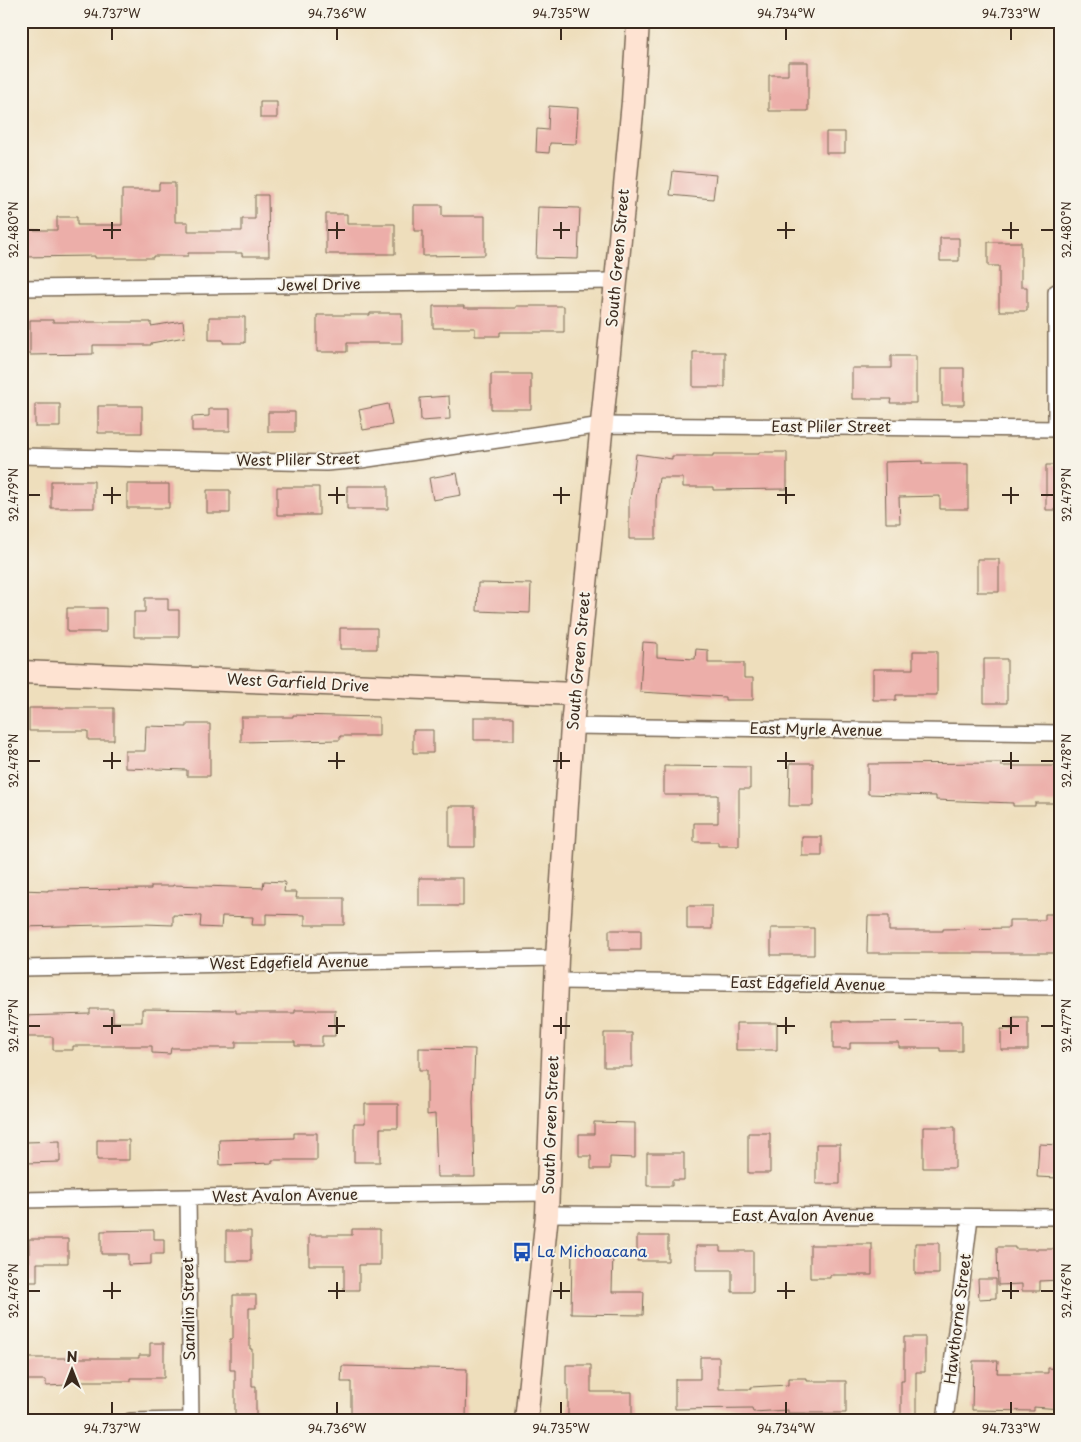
<svg xmlns="http://www.w3.org/2000/svg" width="1081" height="1442" viewBox="0 0 1081 1442" font-family="'Playpen Sans',sans-serif">
<style>
.building{fill:#ecaea9}
.lines{fill:none;stroke-linecap:round;stroke-linejoin:round}
.street-casing{stroke:#7a6955;stroke-width:18}
.secondary-casing{stroke:#7a6955;stroke-width:25}
.street{stroke:#fff;stroke-width:15}
.secondary{stroke:#fee3d2;stroke-width:22}
.ticks{fill:none;stroke:#3b2a1e;stroke-width:2}
.labels{text-anchor:middle;stroke-width:4;stroke-linejoin:round;paint-order:stroke}
.street-label{font-size:15px;fill:#3b2a1e;stroke:#f7f3e8}
.transit-label{font-size:15px;fill:#164399;stroke:#f7f3e8;text-anchor:start}
.neatline{fill:none;stroke:#3b2a1e;stroke-width:2}
.ticks-label{font-size:12px;text-anchor:middle;fill:#3b2a1e}
</style>
<rect width="100%" height="100%" fill="#f7f3e8"/>
<filter id="ink" filterUnits="userSpaceOnUse"><feTurbulence type="fractalNoise" baseFrequency=".02" numOctaves="2"/><feDisplacementMap in="SourceGraphic" scale="10" xChannelSelector="R" yChannelSelector="G"/><feConvolveMatrix kernelMatrix="1 2 1 2 8 2 1 2 1" color-interpolation-filters="sRGB"/></filter>
<filter id="wash" filterUnits="userSpaceOnUse"><feTurbulence type="fractalNoise" baseFrequency=".0096" numOctaves="4" result="noise"/><feDisplacementMap in="SourceGraphic" scale="20" xChannelSelector="R" yChannelSelector="G"/><feGaussianBlur stdDeviation="1.12" result="paint"/><feColorMatrix in="noise" values="0 0 0 0 0 0 0 0 0 0 0 0 0 0 0 0 0 1.4 0 .05"/><feComposite in="paint" operator="in"/></filter>
<g filter="url(#wash)">
<rect width="100%" height="100%" fill="#eedebc"/>
<g id="blocks">
<path class="building" d="M788,62H808V111H769V75H788Z
M260,102H277V118H260Z
M549,106L578,108L576,144L550,143L549,153L536,152L537,129L548,130Z
M826,132H845V153H826Z
M673,171L716,175L713,199L670,195Z
M159,183H175V222H188V231H242V219H255V195H268L269,256H242V253H188V256H153V258H95V256L21,257V230H57V217H77V225H122V190H159Z
M414,205H442V216H485V255L423,256V231H414Z
M538,207L580,208L578,259L536,258Z
M326,214H347V224H395V254H326Z
M940,238H959V261H940Z
M988,242H1021V287H1027V311H999V266H988Z
M433,306H464V308H516V306H564V332H500V336H475V328H433Z
M370,313H402V343H347V352H317V315H370Z
M209,317H245V343H223V340H209Z
M30,320H53V322H151V326L183,321L185,337L151,343V345H93V354L30,355Z
M693,352H725V387H693Z
M891,356H916V403H890L891,399H852V368H891Z
M942,368H964V405H942Z
M491,374H531V409H491Z
M449,396L450,419L421,421L420,398Z
M35,404H60V427H35Z
M388,404L392,425L363,430L359,410Z
M98,406H142V433H98Z
M209,409H230V431H192V417L209,416Z
M268,412H295V432H268Z
M759,452H787V489L713,490V487H683V478H659L656,500V539H629V499H630L636,454L672,459V456H713V454H759Z
M922,461V464H968V509H940V496L899,497L900,523H886L885,462Z
M1046,465H1060V510H1046Z
M457,473L461,495L433,500L429,478Z
M51,481H94V508H51Z
M127,484H169V508H127Z
M347,486H388V509H347Z
M277,487H319V515H277Z
M207,490H230V513H207Z
M977,559H999V592H977Z
M478,583L531,584L530,613L477,611Z
M145,598H168V610H179V637H134V612H145Z
M67,608H106V632H67Z
M340,628H377V649H340Z
M643,642L657,643V657L695,659L696,649L708,650V663H744V678H753V700H725V697L640,692Z
M913,651H937V695H896V700H873V669H913Z
M984,659H1007V703H984Z
M29,708H114V740H88V731H29Z
M293,715L379,717V736H340V740L241,742V717H293Z
M474,717H514V740H474Z
M187,724H210V776H187V770L125,768V751H145L146,726L187,727Z
M413,730H433V753H413Z
M790,763H813V806H789Z
M1001,763V766H1060V803H1035V806H1013V803L936,800V796L868,794V764Z
M664,766L750,767V789H739V846H718V842H694V823H718V795H664Z
M449,806H475V847H449Z
M802,837H822V856H802Z
M419,878H463V906H419Z
M264,881L285,882L284,892H297L296,898H344V925H305V915L266,914V925H252L253,917L222,916L221,928L200,927L201,916L173,915V925L144,924L21,927V890L48,891V890L151,889V886H173V885L263,888Z
M687,906H712V929H687Z
M1045,914H1060V953H867L868,916H889V931H943V929L1009,928V920H1045Z
M771,928H814V955H771Z
M609,930H641V950H609Z
M90,1009H113V1022H142V1009L236,1010V1013H295V1010H335V1036H322V1046H295V1042H236V1048H171L170,1054L152,1053V1046H73V1050H53V1037H21V1016L90,1014Z
M1013,1017H1028V1050H1001V1029H1013Z
M833,1021H850V1022L962,1021V1051H940V1048H899V1043H850V1049H833Z
M736,1023H777V1050H736Z
M604,1033H632V1067H604Z
M419,1048L475,1049L473,1101L475,1177H437L435,1114L427,1115V1070H419Z
M365,1104H398V1128H380V1162H354V1123H365Z
M594,1122L635,1123V1158L610,1157V1169H591V1156H579V1134H594Z
M923,1127H955V1168H923Z
M294,1133H317V1160H272V1163L220,1165L219,1140L294,1138Z
M748,1133H770V1173H748Z
M97,1140H129V1160H97Z
M60,1141V1162L26,1163V1142Z
M816,1144H840V1184H816Z
M1039,1144L1060,1145L1058,1178L1037,1177Z
M647,1153H684V1180H672V1186H647Z
M352,1229H380V1265H359V1290H344V1265H309V1235H352Z
M154,1230V1239H164V1254H151V1264L128,1265V1254H101V1231Z
M226,1231H251V1261H226Z
M637,1236H668V1261H637Z
M29,1239H68V1263H37V1282H21V1262H29Z
M915,1243H939V1274H915Z
M846,1244H872V1275H830V1278H810V1245H846Z
M696,1246H720V1251H753V1292H732V1270H696Z
M997,1247H1015V1249H1060V1280L1040,1281V1291H1022V1284L998,1285Z
M572,1251L613,1252L612,1292H644L643,1315L571,1314Z
M978,1279H996V1298L979,1299Z
M233,1295H256V1308H249V1339H250V1349H252V1386H256V1419H235V1370H230V1339H233Z
M904,1337H925V1372H916V1415H901V1381H904Z
M150,1343H164V1378H131V1381H67V1385L46,1386V1380H21V1358H139V1355H150Z
M700,1357H719V1389H751V1387L788,1385V1378H807V1381H846V1413H788V1410L753,1412L752,1408L675,1409V1379H700Z
M973,1361H998L997,1373H1048V1368L1060,1369V1409L1034,1407V1411L972,1410Z
M566,1365H591V1392H632V1421H568V1385H566Z
M342,1366L467,1369L466,1421H351V1382H341Z"/>
</g>
</g>
<g filter="url(#ink)">
<use href="#blocks" fill-opacity="0" stroke="#7a6955" stroke-width="1"/>
<g class="lines">
<defs>
<path id="street" d="M21,288L616,281
M1056,292V429
M21,456L326,463L361,460L602,425L1060,429
M572,726L1060,733
M21,968L557,958
M557,981L1060,987
M188,1197L191,1421
M21,1200L188,1197L548,1193
M547,1214L1060,1217
M130,1421L191,1420
M945,1421L970,1217"/>
<path id="secondary" d="M21,672L575,694
M526,1421L547,1214L557,958L572,726L616,281L633,102L638,21"/>
</defs>
<use href="#street" class="street-casing"/>
<use href="#secondary" class="secondary-casing"/>
<use href="#street" class="street"/>
<use href="#secondary" class="secondary"/>
</g>
</g>
<path class="ticks" d="M112,28V40M337,28V40M561,28V40M786,28V40M1011,28V40M112,222V239M337,222V239M561,222V239M786,222V239M1011,222V239M28,230H40M103,230H121M328,230H345M553,230H570M777,230H795M1002,230H1019M1041,230H1054M112,487V504M337,487V504M561,487V504M786,487V504M1011,487V504M28,495H40M103,495H121M328,495H345M553,495H570M777,495H795M1002,495H1019M1041,495H1054M112,752V769M337,752V769M561,752V769M786,752V769M1011,752V769M28,761H40M103,761H121M328,761H345M553,761H570M777,761H795M1002,761H1019M1041,761H1054M112,1017V1034M337,1017V1034M561,1017V1034M786,1017V1034M1011,1017V1034M28,1026H40M103,1026H121M328,1026H345M553,1026H570M777,1026H795M1002,1026H1019M1041,1026H1054M112,1282V1299M337,1282V1299M561,1282V1299M786,1282V1299M1011,1282V1299M28,1291H40M103,1291H121M328,1291H345M553,1291H570M777,1291H795M1002,1291H1019M1041,1291H1054M112,1402V1414M337,1402V1414M561,1402V1414M786,1402V1414M1011,1402V1414"/>
<defs>
<symbol id="bus-bare" viewBox="-9 -9 18 18"><path d="M-5-6H5V4H4V6H2V4H-2V6H-4V4H-5ZM-3.5-4V0h7V-4ZM-3.5 1.2v1.5H-2V1.2ZM2 1.2v1.5H3.5V1.2Z" fill="#1a4fb4" stroke="#f7f3e8" stroke-width="2.5" paint-order="stroke"/></symbol>
</defs>
<g fill-rule="evenodd">
<use href="#bus-bare" x="508" y="1238" width="28" height="28"/>
</g>
<g class="labels">
<g class="street-label">
<text transform="translate(618 258) rotate(-85)" y="5">South Green Street</text>
<text transform="translate(319 285) rotate(-1)" y="5">Jewel Drive</text>
<text x="831" y="432">East Pliler Street</text>
<text transform="translate(298 460) rotate(-1)" y="5">West Pliler Street</text>
<text transform="translate(579 661) rotate(-85)" y="5">South Green Street</text>
<text transform="translate(298 683) rotate(3)" y="5">West Garfield Drive</text>
<text transform="translate(816 730) rotate(1)" y="5">East Myrle Avenue</text>
<text transform="translate(289 963) rotate(-1)" y="5">West Edgefield Avenue</text>
<text transform="translate(808 984) rotate(1)" y="5">East Edgefield Avenue</text>
<text transform="translate(551 1125) rotate(-88)" y="5">South Green Street</text>
<text transform="translate(285 1196) rotate(-1)" y="5">West Avalon Avenue</text>
<text x="803" y="1221">East Avalon Avenue</text>
<text transform="translate(189 1309) rotate(-91)" y="5">Sandlin Street</text>
<text transform="translate(958 1319) rotate(-83)" y="5">Hawthorne Street</text>
</g>
<g class="transit-label">
<text x="537" y="1257">La Michoacana</text>
</g>
</g>
<rect width="1081" height="1442" fill="none" stroke="#f7f3e8" stroke-width="55"/>
<g transform="translate(72 1370)" stroke="#f7f3e8" stroke-width="4" paint-order="stroke">
<path d="M0-4L9 19L0 12L-9 19Z" fill="#3b2a1e"/>
<text y="-8" font-size="14" font-weight="bold" text-anchor="middle" fill="#3b2a1e">N</text>
</g>
<rect x="28" y="28" width="1026" height="1386" class="neatline"/>
<g class="ticks-label">
<text x="112" y="18">94.737°W</text>
<text x="337" y="18">94.736°W</text>
<text x="561" y="18">94.735°W</text>
<text x="786" y="18">94.734°W</text>
<text x="1011" y="18">94.733°W</text>
<text transform="translate(14 230) rotate(-90)" y="4">32.480°N</text>
<text transform="translate(1067 230) rotate(-90)" y="4">32.480°N</text>
<text transform="translate(14 495) rotate(-90)" y="4">32.479°N</text>
<text transform="translate(1067 495) rotate(-90)" y="4">32.479°N</text>
<text transform="translate(14 761) rotate(-90)" y="4">32.478°N</text>
<text transform="translate(1067 761) rotate(-90)" y="4">32.478°N</text>
<text transform="translate(14 1026) rotate(-90)" y="4">32.477°N</text>
<text transform="translate(1067 1026) rotate(-90)" y="4">32.477°N</text>
<text transform="translate(14 1291) rotate(-90)" y="4">32.476°N</text>
<text transform="translate(1067 1291) rotate(-90)" y="4">32.476°N</text>
<text x="112" y="1433">94.737°W</text>
<text x="337" y="1433">94.736°W</text>
<text x="561" y="1433">94.735°W</text>
<text x="786" y="1433">94.734°W</text>
<text x="1011" y="1433">94.733°W</text>
</g>
</svg>
